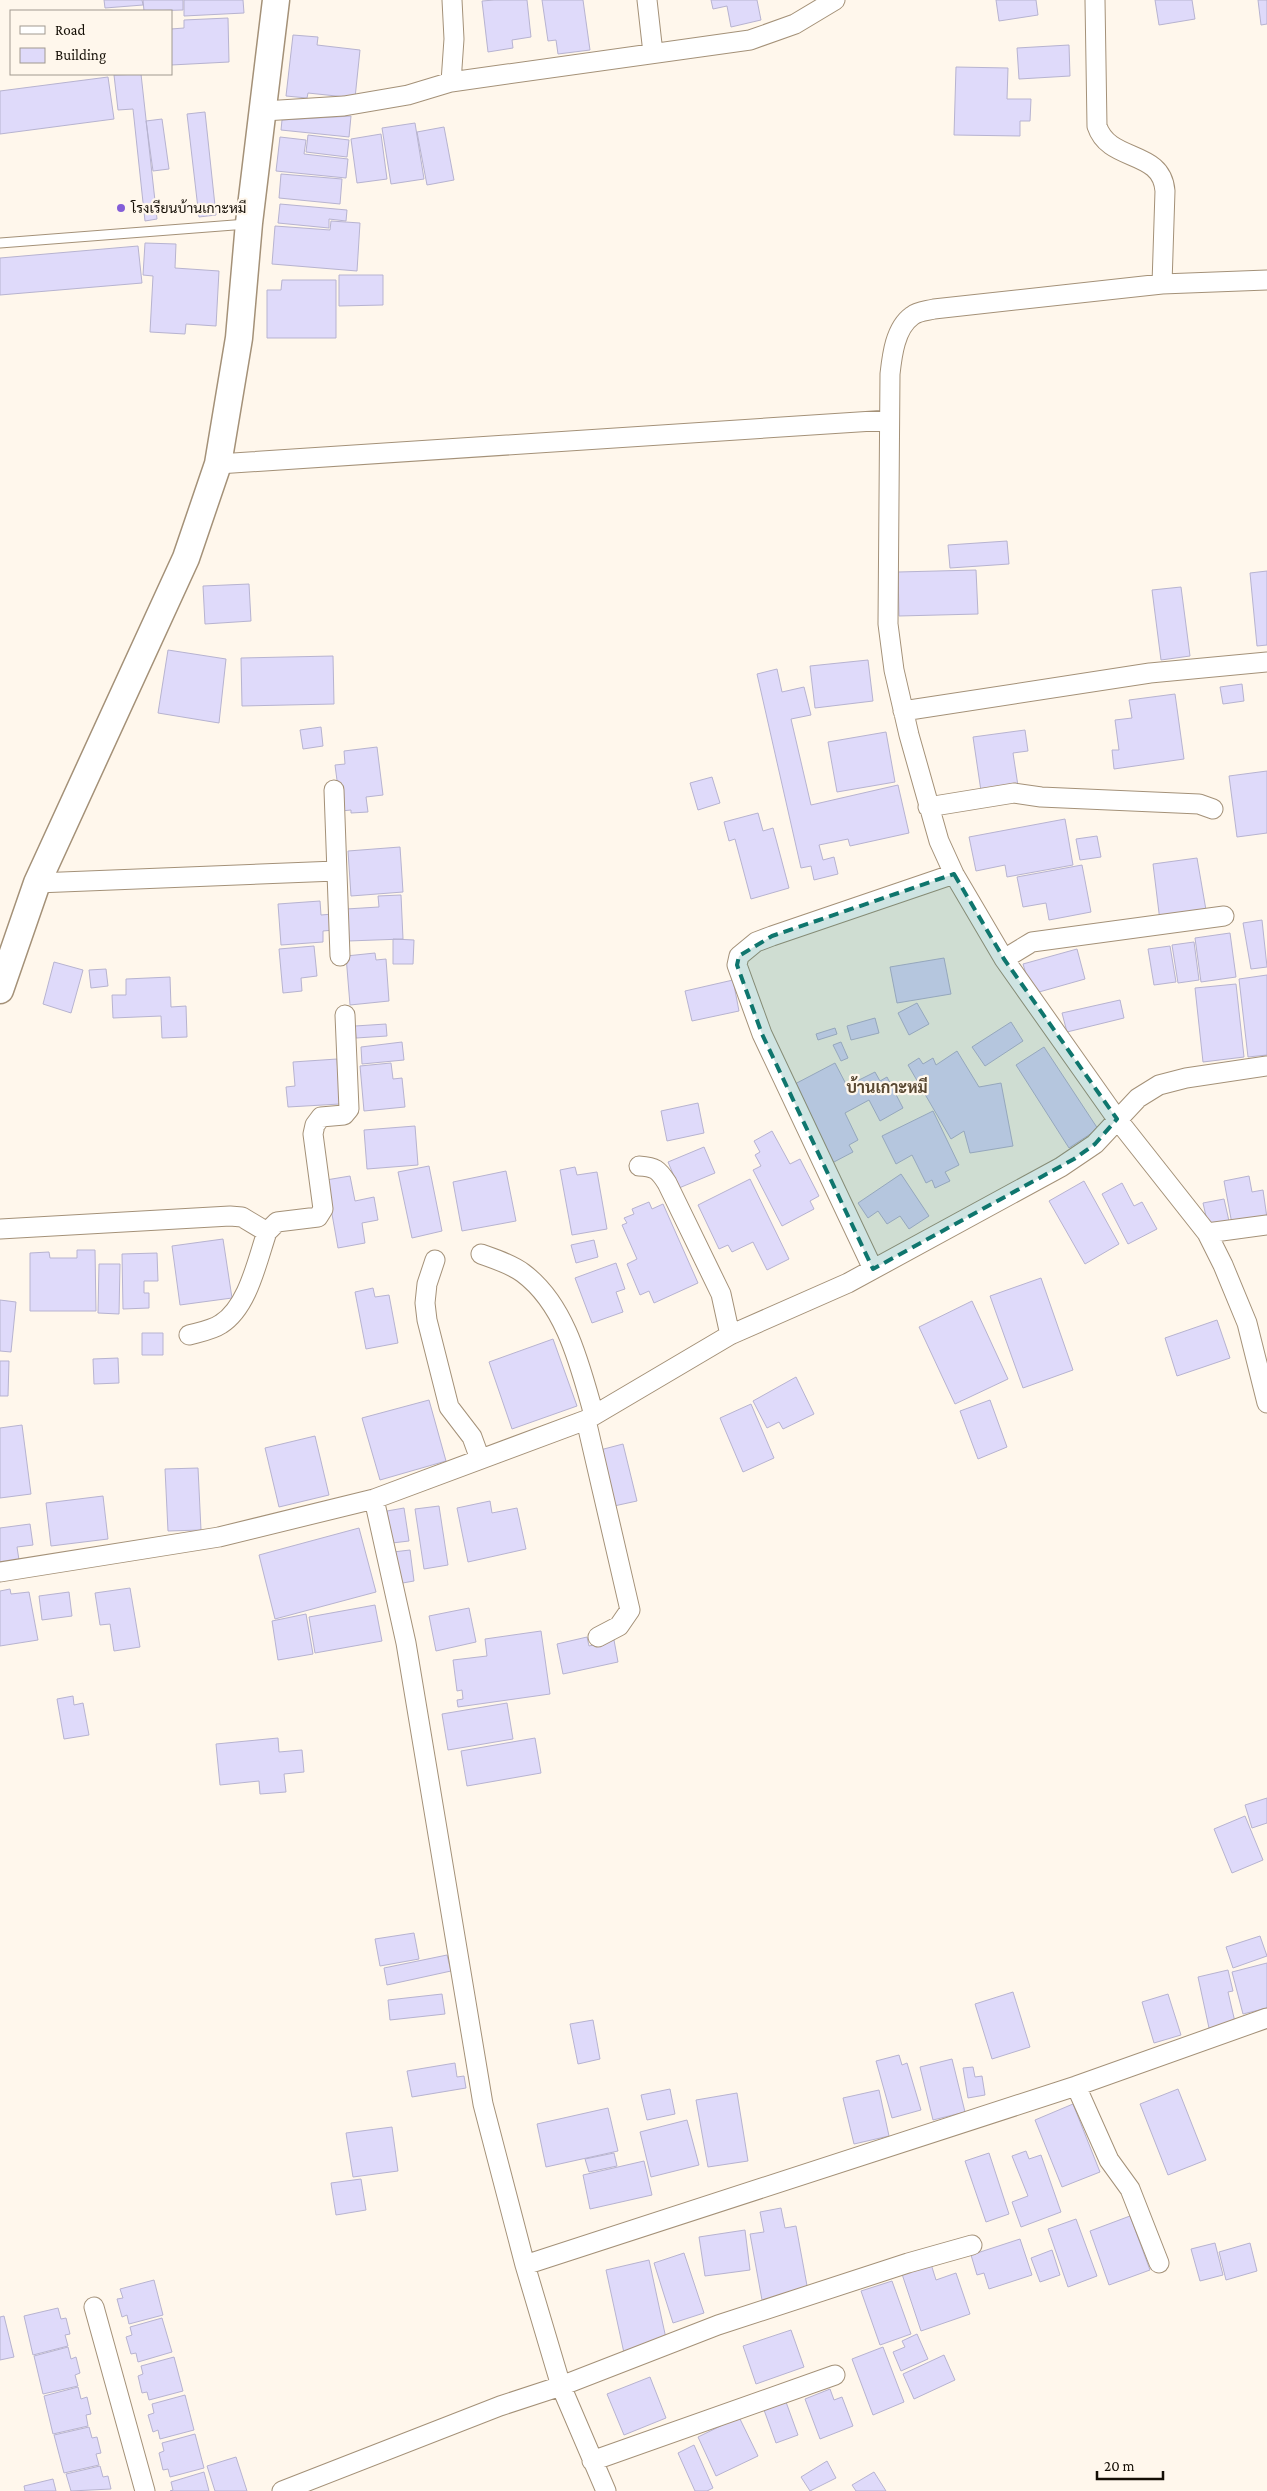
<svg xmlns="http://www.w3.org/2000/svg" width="1267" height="2491" viewBox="0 0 1267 2491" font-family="'Crimson Pro',Sarabun,serif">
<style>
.building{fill:#dfdafa;stroke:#b7b3d0}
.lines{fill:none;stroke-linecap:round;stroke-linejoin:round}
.lane-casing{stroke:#a49178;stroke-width:11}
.street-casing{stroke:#a49178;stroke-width:21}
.secondary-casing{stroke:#a49178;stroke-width:29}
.lane{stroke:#fff;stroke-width:9}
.street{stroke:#fff;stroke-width:19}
.secondary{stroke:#fff;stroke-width:26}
.marked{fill:#0f766e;fill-opacity:0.2;stroke:#0f766e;stroke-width:4;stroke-dasharray:10 6;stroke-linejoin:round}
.poi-dot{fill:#845ed8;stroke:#fff7ec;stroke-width:2}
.labels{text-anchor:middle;stroke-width:4.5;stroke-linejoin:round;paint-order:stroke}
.poi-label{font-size:14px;fill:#140e05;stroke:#fff7ec;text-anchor:start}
.quarter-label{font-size:16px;font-weight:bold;fill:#584731;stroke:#fff7ec}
</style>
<rect width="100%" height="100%" fill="#fff7ec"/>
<path class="building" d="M104,0H142L143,5L105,8Z
M143,0H183V10L144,11Z
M184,0H243L244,13L184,16Z
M494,0H527L531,37L512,40L513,48L488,52L482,1Z
M542,0H583L590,50L558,54L556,40L548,41Z
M711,0H757L761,20L731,27L727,6L713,9Z
M996,0H1036L1038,15L999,21Z
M1155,0H1192L1195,19L1159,25Z
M1258,0H1267V24L1261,25Z
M228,18L229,62L171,65V29L184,28V20Z
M293,35L318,37L317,45L360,50L355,98L308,93L307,98L286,96Z
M1069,45L1070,76L1019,79L1017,48Z
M956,67L1008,68L1007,99H1031L1030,121H1020V136L954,135Z
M141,74L157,219L145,221L133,109L118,110L114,75Z
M108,77L114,119L0,134V91Z
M205,112L216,215L199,217L187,114Z
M351,116L349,137L281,130L282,120Z
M162,119L169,169L153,171L146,121Z
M415,123L424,179L391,184L382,128Z
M444,127L454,180L427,185L417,132Z
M381,134L387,179L357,183L351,139Z
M308,135L349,140L347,157L306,152Z
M280,137L306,140L304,154L348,159L346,178L276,171Z
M281,174L342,179L340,204L279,198Z
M280,204L347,210L346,221L329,219V228L278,223Z
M331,221L360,223L357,271L272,264L275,226L330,230Z
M145,243L176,244L175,268L219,271L216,326L186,324L185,334L150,332L153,276L143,275Z
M138,246L142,283L0,295V258Z
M339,275H383V305L339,306Z
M282,280H336V338H267V290H281Z
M1007,541L1009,564L950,568L948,545Z
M976,570L978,614L899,616L898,572Z
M1267,571V645L1257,646L1250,573Z
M249,584L251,621L205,624L203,586Z
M1181,587L1190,656L1161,660L1152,590Z
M168,650L226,659L219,723L158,713Z
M333,656L334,704L242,706L241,658Z
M868,660L873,701L815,708L810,666Z
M777,669L782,692L804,687L811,715L791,719L811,805L898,785L909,833L850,846L848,839L819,845L823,860L834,857L838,874L814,880L811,866L801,868L757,674Z
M1242,684L1244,701L1223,704L1220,687Z
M1175,694L1184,759L1114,769L1112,750H1119L1115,720L1132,718L1129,700Z
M321,727L323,746L303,749L300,730Z
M1025,730L1028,751L1013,753L1018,786L981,791L973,737Z
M886,732L895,782L837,792L828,742Z
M377,747L383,795L366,797L368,812L351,813V810L341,811L335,765L345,764L344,751Z
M1267,771V833L1237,837L1229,776Z
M712,777L720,803L698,810L690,783Z
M758,813L763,831L773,828L789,888L751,899L735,839L729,841L724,822Z
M1065,819L1073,865L1007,877L1005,865L976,871L969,837Z
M1097,836L1101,857L1080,860L1076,839Z
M400,847L403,892L351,896L348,851Z
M1197,858L1206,910L1160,921L1153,864Z
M1082,865L1091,912L1049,920L1046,903L1023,907L1017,877Z
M401,895L403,939L348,941L346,909L379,907L378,896Z
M320,901L321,915L333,914L334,930L323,931V942L281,945L278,904Z
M1262,920L1267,967L1251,969L1243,923Z
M1230,933L1236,977L1201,982L1195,938Z
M393,939L414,940L413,964H393Z
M1194,942L1199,980L1178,983L1172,945Z
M314,946L317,976L301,978L302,991L283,993L279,949Z
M1170,946L1176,982L1154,985L1148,949Z
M1077,949L1085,979L1032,994L1023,964Z
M375,953L376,960L386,959L389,1001L350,1005L346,956Z
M944,958L951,994L897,1003L890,967Z
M54,962L83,970L71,1013L43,1004Z
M106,969L108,986L91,988L89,970Z
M1267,975V1055L1248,1057L1239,979Z
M170,977L171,1007L186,1006L187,1037L162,1038L161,1016L113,1018L112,995H126V979Z
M733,980L739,1011L692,1021L685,991Z
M1236,984L1244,1057L1203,1062L1195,988Z
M1120,1000L1124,1018L1067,1032L1062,1013Z
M917,1003L929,1024L909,1035L898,1013Z
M875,1018L879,1033L851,1040L847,1026Z
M1011,1022L1023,1041L985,1066L972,1047Z
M386,1024L387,1036L356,1038L355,1026Z
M835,1028L837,1034L818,1040L816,1034Z
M402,1042L404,1060L362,1064L361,1047Z
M841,1042L848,1058L841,1061L833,1045Z
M1044,1047L1098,1129L1069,1148L1016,1065Z
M957,1051L979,1087L1001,1083L1013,1146L970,1153L964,1131L951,1139L908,1065L919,1058L923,1064L933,1058L936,1065Z
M337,1059L340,1104L288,1107L286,1087L295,1086L293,1062Z
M391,1063L393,1079L402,1078L405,1107L364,1111L360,1066Z
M835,1063L847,1086L875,1072L880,1081L887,1077L903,1108L880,1121L869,1100L845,1113L858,1140L849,1145L853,1152L832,1163L793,1085Z
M698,1103L704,1133L667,1141L661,1111Z
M933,1111L959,1165L945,1172L950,1181L935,1188L932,1180L926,1183L912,1155L896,1164L882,1136Z
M415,1126L418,1165L367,1169L364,1130Z
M772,1131L790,1164L800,1159L819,1196L810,1201L814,1209L782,1226L753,1170L761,1166L755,1155L760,1152L754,1141Z
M704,1147L715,1173L679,1188L668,1162Z
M429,1166L442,1231L412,1238L398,1172Z
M575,1167L577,1175L597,1172L607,1229L572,1235L560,1170Z
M506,1171L516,1221L462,1231L453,1182Z
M901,1174L929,1216L909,1229L900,1216L887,1224L878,1211L868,1218L858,1203Z
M350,1176L355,1201L374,1197L378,1220L362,1223L365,1243L338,1248L326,1180Z
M1249,1176L1252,1192L1263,1190L1267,1218L1232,1224L1224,1181Z
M750,1179L789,1259L767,1270L753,1242L732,1252L728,1245L719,1249L698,1205Z
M1084,1181L1119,1244L1085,1264L1049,1201Z
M1122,1183L1134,1206L1142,1202L1157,1229L1128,1244L1102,1194Z
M1224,1199L1229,1221L1208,1225L1203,1203Z
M649,1202L652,1209L663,1204L698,1283L654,1303L649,1291L640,1295L627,1264L637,1259L622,1225L627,1223L624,1218L634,1214L632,1209Z
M223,1239L232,1298L180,1305L172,1246Z
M594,1240L598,1257L576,1263L571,1245Z
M77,1250H95L96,1311H30V1253L49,1252L50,1258H77Z
M157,1253L158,1281H144V1293H149V1308L123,1309L122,1254Z
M616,1263L625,1289L616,1292L623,1312L592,1323L575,1278Z
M99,1264H120L119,1314L98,1313Z
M1041,1278L1073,1370L1023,1388L990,1296Z
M373,1288L375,1297L389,1295L398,1343L366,1349L355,1292Z
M0,1300L16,1302L11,1352L0,1351Z
M972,1301L1008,1379L955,1404L919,1327Z
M1217,1320L1230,1358L1177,1376L1165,1338Z
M142,1333H163V1355H142Z
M553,1339L577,1406L512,1429L489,1362Z
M118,1358L119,1383L94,1384L93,1359Z
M0,1361H9L8,1396H0Z
M796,1377L814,1414L783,1429L779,1422L767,1428L753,1401Z
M429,1400L446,1461L380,1480L362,1418Z
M990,1400L1007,1447L978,1459L960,1411Z
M751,1404L774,1458L743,1472L720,1418Z
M22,1425L31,1494L0,1498V1428Z
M315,1436L329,1495L279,1507L265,1448Z
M623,1444L637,1501L614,1506L600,1450Z
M198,1468L201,1530L168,1531L165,1469Z
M103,1496L108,1539L51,1546L46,1503Z
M490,1501L492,1513L517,1508L526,1549L468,1562L457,1508Z
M439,1506L448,1565L424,1569L415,1509Z
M404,1508L409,1541L392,1543L387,1511Z
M30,1524L33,1545L17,1547L19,1560L0,1563V1528Z
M359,1528L376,1592L275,1619L259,1555Z
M410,1550L414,1581L397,1584L393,1552Z
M130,1588L140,1647L114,1651L110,1624L100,1625L95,1593Z
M10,1589L11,1594L29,1592L38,1640L0,1646V1591Z
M69,1592L72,1616L42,1620L39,1596Z
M375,1605L382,1641L315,1653L309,1617Z
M469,1608L476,1642L436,1651L429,1616Z
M306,1614L313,1654L278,1660L272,1621Z
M541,1631L550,1694L458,1707L457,1700L463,1699L462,1690L457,1691L453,1660L487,1656L485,1639Z
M587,1637L589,1646L614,1640L618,1662L563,1674L557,1644Z
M73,1696L74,1705L83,1703L89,1735L64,1739L57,1699Z
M507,1703L513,1739L448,1750L442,1714Z
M278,1738L279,1752L302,1750L304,1772L284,1774L286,1792L260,1794L259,1781L220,1785L216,1744Z
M535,1738L541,1773L467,1786L461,1751Z
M1267,1798V1823L1252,1828L1245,1805Z
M1245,1816L1263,1860L1232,1873L1214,1829Z
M414,1933L419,1959L380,1966L375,1939Z
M1260,1936L1267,1956L1233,1968L1226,1947Z
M447,1955L451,1971L387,1985L384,1968Z
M1267,1963V2008L1243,2014L1232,1972Z
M1228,1970L1233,1991L1228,1992L1235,2022L1209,2028L1198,1977Z
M1013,1992L1030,2047L992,2059L975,2004Z
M442,1994L445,2014L390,2020L388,2000Z
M1168,1994L1181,2035L1154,2043L1142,2002Z
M593,2020L600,2059L578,2064L570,2024Z
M899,2055L902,2065L907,2063L921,2110L892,2118L876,2061Z
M952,2059L965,2112L933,2120L920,2067Z
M455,2063L457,2077L464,2076L466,2088L412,2097L407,2071Z
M973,2067L975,2077L982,2076L985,2095L968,2098L963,2068Z
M670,2089L675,2114L647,2120L641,2095Z
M1178,2089L1206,2160L1168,2175L1140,2104Z
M879,2090L889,2136L854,2144L843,2098Z
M737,2093L748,2161L708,2167L696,2100Z
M1073,2104L1100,2172L1062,2187L1035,2120Z
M608,2108L618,2151L546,2167L537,2124Z
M687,2120L699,2165L651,2177L640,2132Z
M392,2127L398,2171L353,2177L346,2133Z
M1026,2151L1029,2159L1041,2155L1061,2212L1021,2227L1012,2202L1028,2196L1012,2156Z
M614,2153L617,2166L589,2172L585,2159Z
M989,2153L1009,2214L986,2222L965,2161Z
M644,2161L652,2195L590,2209L583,2175Z
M361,2179L366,2210L336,2215L331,2183Z
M781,2208L785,2228L796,2226L808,2291L762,2300L750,2234L764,2232L760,2212Z
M1130,2216L1150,2270L1109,2285L1090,2231Z
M1076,2219L1097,2276L1068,2287L1048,2229Z
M745,2230L750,2270L705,2276L699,2237Z
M1020,2239L1032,2275L989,2289L984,2273L977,2275L971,2255Z
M1215,2243L1223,2275L1200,2281L1191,2249Z
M1250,2243L1257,2271L1226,2280L1219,2252Z
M1052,2250L1060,2275L1040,2282L1031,2258Z
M684,2253L704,2313L673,2323L654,2263Z
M649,2260L667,2343L624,2353L606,2270Z
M931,2264L936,2280L956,2273L970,2314L921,2331L902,2274Z
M154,2280L163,2315L129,2324L127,2315L122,2317L117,2299L123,2298L120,2289Z
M892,2281L911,2334L880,2345L861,2291Z
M58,2308L61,2319L66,2318L70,2334L65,2335L68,2346L33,2355L24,2316Z
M4,2316L14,2357L0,2360V2317Z
M162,2318L172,2352L138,2362L136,2353L131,2354L126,2337L132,2335L130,2327Z
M791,2330L804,2367L756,2384L743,2346Z
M917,2334L928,2359L901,2371L893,2352L905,2347L902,2341Z
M68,2347L71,2359L76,2357L80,2373L75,2375L78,2386L43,2394L34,2356Z
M883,2347L904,2402L873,2415L852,2359Z
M944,2355L955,2380L914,2399L903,2374Z
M174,2357L183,2391L149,2400L147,2392L142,2393L138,2376L143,2374L141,2366Z
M650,2377L666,2418L624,2435L607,2394Z
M78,2387L81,2399L87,2397L91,2414L86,2415L88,2426L53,2434L44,2396Z
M830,2389L834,2400L842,2397L853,2426L820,2439L805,2399Z
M185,2395L194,2430L160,2439L158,2430L153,2432L148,2415L154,2413L152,2404Z
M786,2402L798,2435L776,2443L764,2410Z
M739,2417L758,2456L716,2476L698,2437Z
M89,2427L92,2438L97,2437L101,2453L96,2454L99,2465L64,2473L54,2435Z
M195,2434L204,2468L170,2477L168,2469L163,2470L159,2453L164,2451L162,2443Z
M694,2445L713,2488L707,2491H695L678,2453Z
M236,2457L247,2491H215L207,2466Z
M827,2461L836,2478L810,2491L801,2477Z
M100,2466L103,2477L108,2476L111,2489L71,2491L66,2474Z
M204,2472L209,2491H170L173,2490L171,2482Z
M874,2472L886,2491H856L852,2485Z
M53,2479L56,2491H25L24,2486Z"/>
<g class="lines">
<defs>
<path id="lane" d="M0,243L247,224"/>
<path id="street" d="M647,0L653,53
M1095,0L1097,126C1109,163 1162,149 1165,191L1162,284
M451,82L454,39L452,0
M264,111L344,106L408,95L451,82L750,40L795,24L835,0
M1267,280L1162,284L934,309C927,311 918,311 912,316C895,328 892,356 890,374L888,624L894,670L909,735L939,841L954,874L1004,959L1117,1119L1207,1233L1223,1265L1247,1323L1267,1403
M218,464L889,420
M903,711L1150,673L1267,662
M334,790L340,956
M928,807L1014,793L1041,797L1199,804L1213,809
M37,883L336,871
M1004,959L1032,942L1224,916
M639,1166C655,1167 658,1169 667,1183L721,1294L730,1335
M0,1229L230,1216L242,1217L267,1232L277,1222L318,1217L323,1209L313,1134L315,1125L321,1117L344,1115L349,1109L345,1015
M1207,1233L1267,1225
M481,1254C495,1259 511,1264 523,1273C566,1305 580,1366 594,1415
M435,1260L427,1284L425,1303L427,1320L449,1407L472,1437L480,1459
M873,1269L762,1034L737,965L739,956L756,942L772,936L954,874
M189,1335C200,1332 212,1330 221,1324C248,1307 257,1261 267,1232
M586,1420L630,1610L619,1626L598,1637
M374,1499L406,1643L483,2104L525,2265L561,2386L606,2491
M0,1572L219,1537L374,1499L586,1420L730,1335L848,1283L1061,1167L1095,1144L1138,1098L1159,1085L1186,1078L1267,1066
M1076,2086L1109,2160L1130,2189L1159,2263
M525,2265L1076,2086L1267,2018
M94,2307L145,2491
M592,2461L835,2375
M282,2491L500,2406L561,2386L718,2325L908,2263L972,2245"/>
<path id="secondary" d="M0,990L37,883L186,558L218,464L239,338L249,223L276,0"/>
</defs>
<use href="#lane" class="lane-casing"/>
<use href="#street" class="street-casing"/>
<use href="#secondary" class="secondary-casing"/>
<use href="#lane" class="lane"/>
<use href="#street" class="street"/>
<use href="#secondary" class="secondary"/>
</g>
<path class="marked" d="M954,874L1004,959L1117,1119L1095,1144L1074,1159L873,1269L762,1034L737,965L739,956L772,936Z"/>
<circle class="poi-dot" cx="121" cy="208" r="5"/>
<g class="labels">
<g class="poi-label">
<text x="131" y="213">โรงเรียนบ้านเกาะหมี</text>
</g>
<g class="quarter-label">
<text x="887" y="1093">บ้านเกาะหมี</text>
</g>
</g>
<rect x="10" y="10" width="162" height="65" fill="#fff7ec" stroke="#a19a90"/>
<rect x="20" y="26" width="25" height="8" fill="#ffffff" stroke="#a19a90"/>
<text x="55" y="35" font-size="15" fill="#140e05">Road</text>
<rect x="20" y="48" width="25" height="15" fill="#dfdafa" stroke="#a19a90"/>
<text x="55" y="60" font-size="15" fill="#140e05">Building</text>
<path d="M1097 2471v8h66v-8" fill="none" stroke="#140e05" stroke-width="2.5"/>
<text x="1104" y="2471" font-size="15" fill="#140e05" stroke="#fff7ec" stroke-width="4" paint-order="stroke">20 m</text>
</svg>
